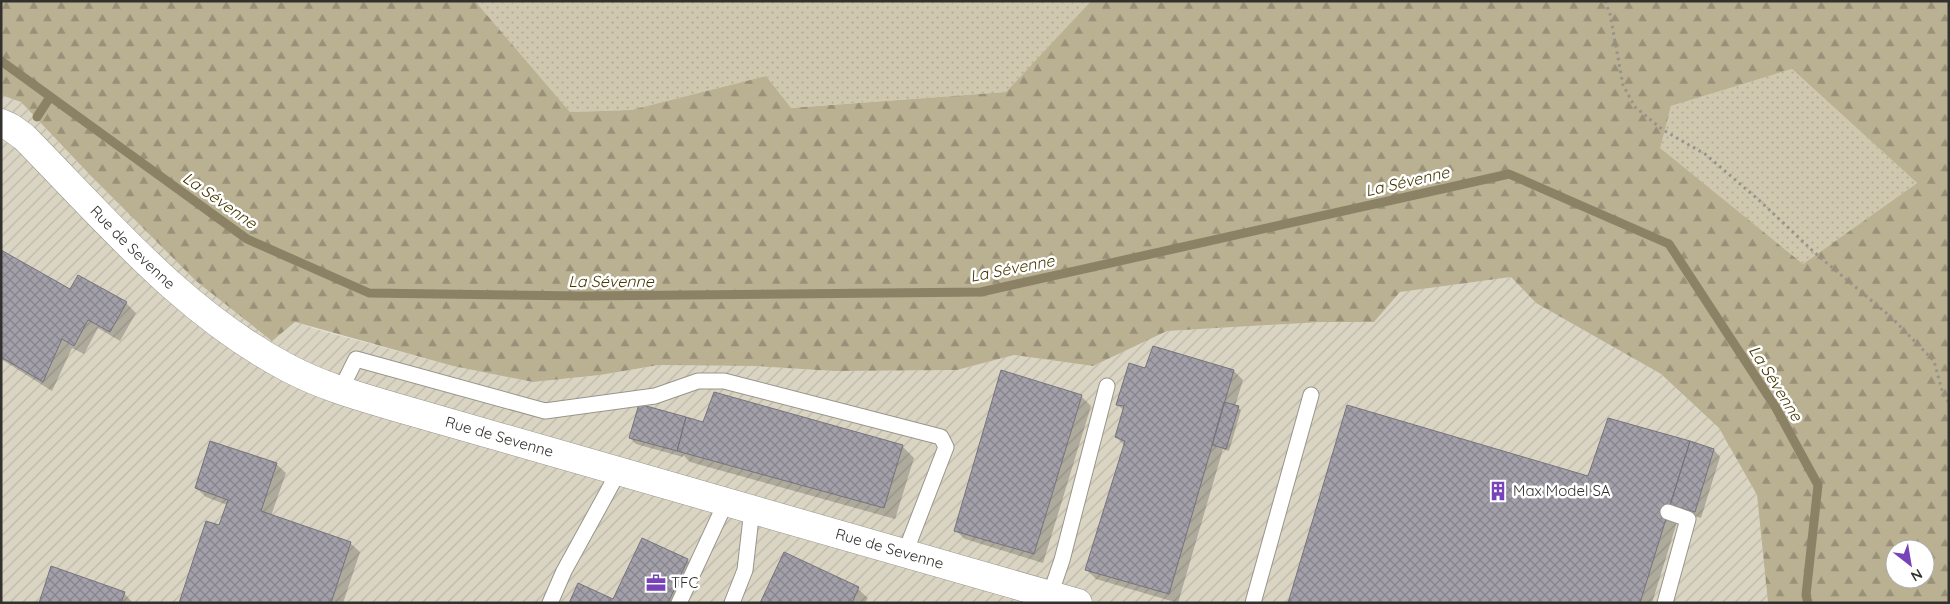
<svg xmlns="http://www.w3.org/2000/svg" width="1950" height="604" viewBox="0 0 1950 604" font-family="Quicksand,sans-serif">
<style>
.industrial{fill:url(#industrial-furrows)}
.grass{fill:url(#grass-dots)}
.forest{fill:url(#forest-firs);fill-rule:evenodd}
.shadow{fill:#0003}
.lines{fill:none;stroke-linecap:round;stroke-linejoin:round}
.stream{stroke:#8b8265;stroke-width:9}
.building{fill:url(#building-cross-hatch);stroke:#77737d}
.service-casing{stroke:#98958b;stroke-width:17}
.minor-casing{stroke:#98958b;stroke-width:29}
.path{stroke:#95938b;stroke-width:3;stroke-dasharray:2.5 4;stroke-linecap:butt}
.service{stroke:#fff;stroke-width:15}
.minor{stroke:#fff;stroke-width:28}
.labels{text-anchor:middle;stroke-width:5;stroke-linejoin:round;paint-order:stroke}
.street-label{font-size:15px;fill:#32312d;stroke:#fff}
.poi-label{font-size:15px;fill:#32312d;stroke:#fff;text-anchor:start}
.water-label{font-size:16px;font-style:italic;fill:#473800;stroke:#fff}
</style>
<defs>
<pattern id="industrial-furrows" width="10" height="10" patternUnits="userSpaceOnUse" patternTransform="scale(1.25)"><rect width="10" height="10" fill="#dad5c3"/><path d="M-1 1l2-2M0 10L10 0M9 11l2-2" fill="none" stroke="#bcb7a8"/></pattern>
<pattern id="grass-dots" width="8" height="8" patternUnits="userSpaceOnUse" patternTransform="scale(1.25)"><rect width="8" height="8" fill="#cfc8af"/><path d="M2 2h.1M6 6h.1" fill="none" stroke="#b2ac97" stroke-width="1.8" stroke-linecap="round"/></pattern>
<pattern id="forest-firs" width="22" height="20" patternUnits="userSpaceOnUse" patternTransform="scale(1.25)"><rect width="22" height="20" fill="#bab092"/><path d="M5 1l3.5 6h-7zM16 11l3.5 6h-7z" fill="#989078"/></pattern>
<pattern id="building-cross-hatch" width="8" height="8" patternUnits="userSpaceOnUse" patternTransform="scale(1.25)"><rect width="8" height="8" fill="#a3a0aa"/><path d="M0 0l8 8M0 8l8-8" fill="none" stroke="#85838b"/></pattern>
</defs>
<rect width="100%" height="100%" fill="#e3e0d5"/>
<path class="industrial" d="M1,95L21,102L91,176L196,281L295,322L315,329L453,366L533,382L600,375L659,365L756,366L834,371L957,370L1014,355L1093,366L1167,331L1321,322H1374L1400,292L1511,277L1536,303L1661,374L1719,428L1757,495L1768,603H1Z"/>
<path class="grass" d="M475,1H1091L1006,92L790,108L766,76L631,110L570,112Z
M1792,69L1917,183L1803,264L1659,148L1671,106Z"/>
<path class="forest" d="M1,1H475L570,112L631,110L766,76L791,108L1006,92L1091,1H1949V603H1768L1757,495L1719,428L1661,374L1536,303L1511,277L1400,292L1374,322H1321L1167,331L1093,366L1014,355L957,370L834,371L756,366L659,365L600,375L533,382L453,366L295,322L272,341L196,281L91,176L21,102L1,95ZM1792,69L1917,183L1803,264L1660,148L1671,106ZM1895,549H1925V579H1895Z"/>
<path class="shadow" d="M1,251L70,291L78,277L126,303L136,313L120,341L98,328L84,354L72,348L52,391L1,359Z
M1146,370L1234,371L1243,380L1235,406L1241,410L1229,451L1223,449L1178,603L1096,579L1087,570L1125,446L1116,437L1124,411L1117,404Z
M1081,396L1091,406L1043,563L965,539L955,530Z
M704,423L902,446L914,458L895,519L690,462L683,455V457L636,444L630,438Z
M1714,450L1720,457L1701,518L1680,512L1652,603H1289L1589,478Z
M276,464L286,473L271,516L350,543L360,552L343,603H180L220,526L227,505L206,497L196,488Z
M643,540L688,561L699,572L684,603H570L614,600Z
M784,554L858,589L868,598L865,603H761Z
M124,593L133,603H40Z"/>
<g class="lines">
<path class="stream" d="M1,61L247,239L369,293L580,296L981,292L1509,174L1669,244L1776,408L1818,485L1806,595L1808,603
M37,117L50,97"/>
</g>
<path class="building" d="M1,250L70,289L78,275L127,302L110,332L88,320L74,346L62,339L43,382L1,357Z
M1153,346L1234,370L1169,594L1085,570L1125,441L1115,437L1124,406L1116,405L1129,363L1145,368Z
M1001,370L1082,395L1034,554L954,531Z
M714,392L903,445L884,508L677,451L686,417L703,422Z
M1224,402L1239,406L1226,449L1212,445Z
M639,404L686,417L677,451L629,438Z
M1347,405L1588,476L1608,418L1690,441L1640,603H1288Z
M210,441L277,463L261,511L351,542L331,603H179L206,521L219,525L228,500L195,488Z
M1690,441L1714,449L1695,512L1670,505Z
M642,538L688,559L668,603H569L578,583L613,599Z
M784,552L859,587L852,603H760Z
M51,566L125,592L121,603H39Z"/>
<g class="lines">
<defs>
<path id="service" d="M340,391L356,359L545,411L655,396L698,381H724L941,437L946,447L905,553
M1048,601L1062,560L1107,386
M550,603L564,571L619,471
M679,603L726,502
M732,603L745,570L752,509
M1253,603L1311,395
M1665,603L1688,519L1668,512"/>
<g id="minor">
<path id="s1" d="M1,123L10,127L24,137C106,220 183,313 288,368C322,386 358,396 395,407L1078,603"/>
</g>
</defs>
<use href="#service" class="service-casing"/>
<use href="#minor" class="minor-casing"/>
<path class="path" d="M1605,1L1610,14L1623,85L1635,107L1663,130L1705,154L1760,201L1815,253L1891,317L1934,361L1943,394L1949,403"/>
<use href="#service" class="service"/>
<use href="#minor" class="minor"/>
</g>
<defs>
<symbol id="building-bare" viewBox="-9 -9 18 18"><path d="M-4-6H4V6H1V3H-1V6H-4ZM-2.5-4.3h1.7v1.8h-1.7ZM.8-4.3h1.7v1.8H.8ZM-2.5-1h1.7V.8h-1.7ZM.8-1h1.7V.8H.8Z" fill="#7842b9" stroke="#fff" stroke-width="2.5" paint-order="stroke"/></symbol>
<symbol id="office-bare" viewBox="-9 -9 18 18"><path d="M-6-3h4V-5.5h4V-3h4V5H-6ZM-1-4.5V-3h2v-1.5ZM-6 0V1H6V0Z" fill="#7842b9" stroke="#fff" stroke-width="2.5" paint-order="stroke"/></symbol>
</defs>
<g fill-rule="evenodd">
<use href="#building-bare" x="1484" y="477" width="28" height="28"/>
<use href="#office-bare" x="642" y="569" width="28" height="28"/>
</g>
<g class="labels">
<g class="street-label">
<text dy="5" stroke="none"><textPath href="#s1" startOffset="182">Rue de Sevenne</textPath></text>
<text dy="5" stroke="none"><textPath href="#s1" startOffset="602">Rue de Sevenne</textPath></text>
<text dy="5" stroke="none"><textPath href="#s1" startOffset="1008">Rue de Sevenne</textPath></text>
</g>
<g class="poi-label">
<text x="1513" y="496">Max Model SA</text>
<text x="671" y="588">TFC</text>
</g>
<g class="water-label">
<text transform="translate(1407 181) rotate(-13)" y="6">La Sévenne</text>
<text transform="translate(220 200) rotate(35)" y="6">La Sévenne</text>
<text transform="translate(1012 268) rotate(-11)" y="6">La Sévenne</text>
<text x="611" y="287">La Sévenne</text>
<text transform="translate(1776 383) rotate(58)" y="6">La Sévenne</text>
</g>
</g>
<rect width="1950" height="604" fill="none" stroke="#32312d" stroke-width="5"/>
<g transform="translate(1910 564) rotate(149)"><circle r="24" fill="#ffffff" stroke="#adadab"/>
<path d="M0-4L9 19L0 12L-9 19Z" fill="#7842b9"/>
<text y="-8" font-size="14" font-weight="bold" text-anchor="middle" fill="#32312d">N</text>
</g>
</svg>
